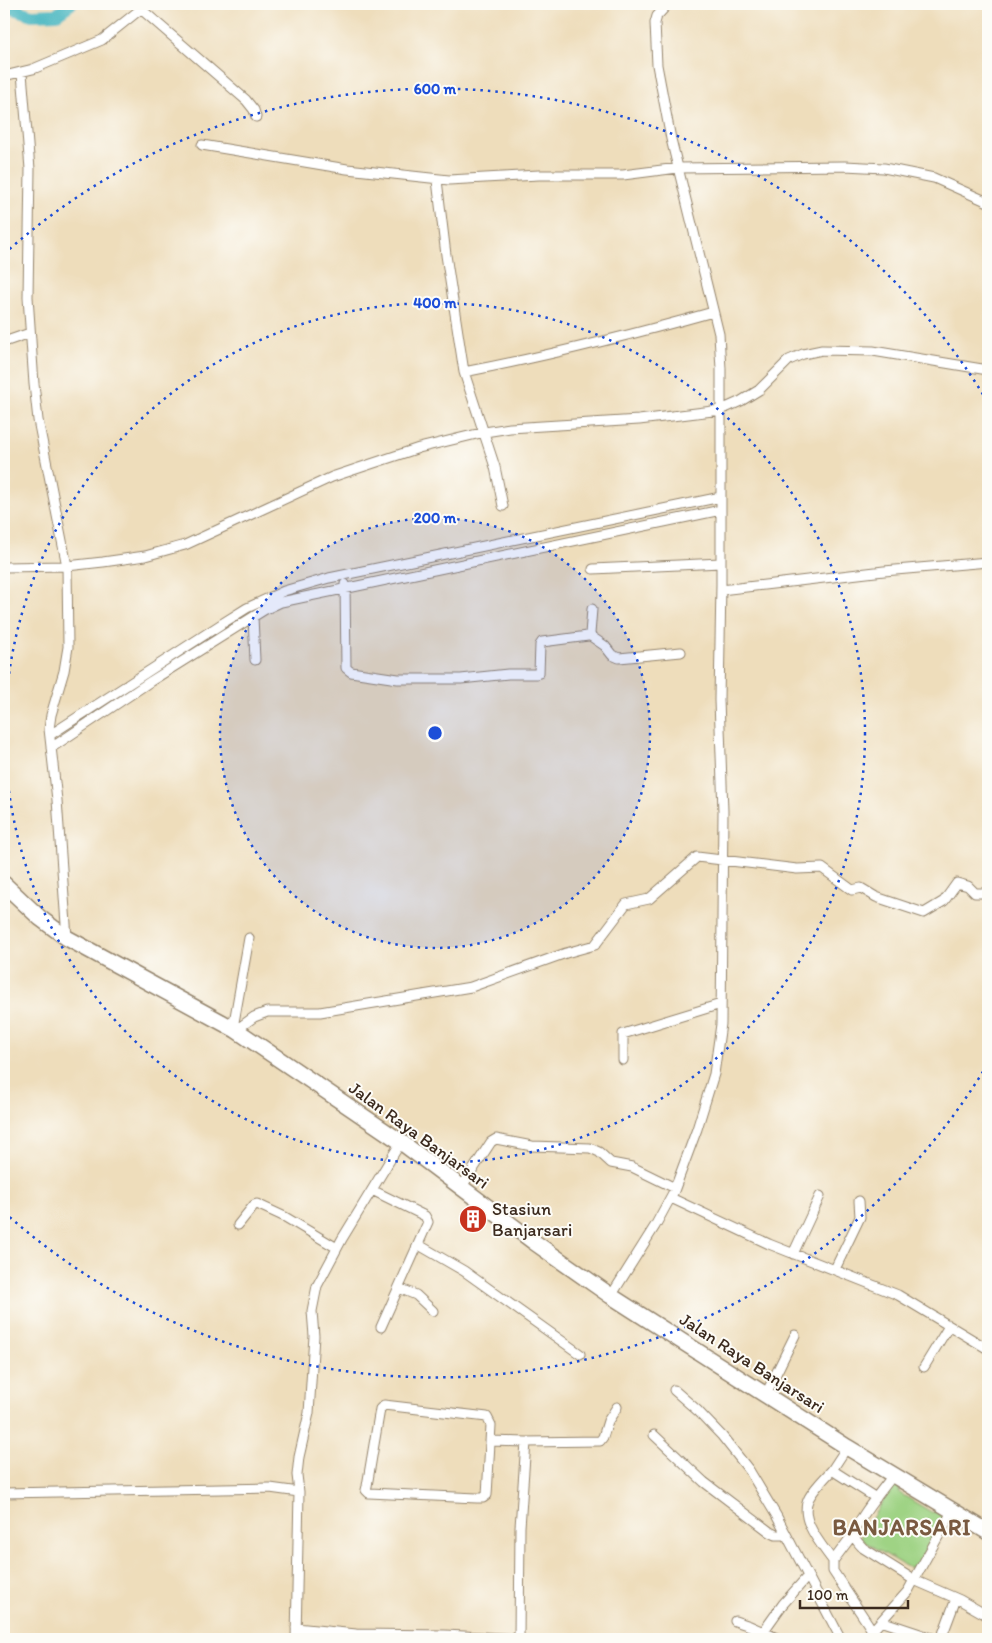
<svg xmlns="http://www.w3.org/2000/svg" width="992" height="1643" viewBox="0 0 992 1643" font-family="Itim,sans-serif">
<style>
.green{fill:#9fd384;stroke:#6d7e51}
.lines{fill:none;stroke-linecap:round;stroke-linejoin:round}
.river{stroke:#47b6c0;stroke-width:12}
.street-casing{stroke:#94846c;stroke-width:11}
.highway-casing{stroke:#94846c;stroke-width:18}
.street{stroke:#fff;stroke-width:9}
.highway{stroke:#fff;stroke-width:15}
.ring{fill:none;stroke:#1d4ed8;stroke-width:2.5;stroke-dasharray:2.5 5}
.labels{text-anchor:middle;stroke-width:4;stroke-linejoin:round;paint-order:stroke}
.street-label{font-size:18px;fill:#3b2a1e;stroke:#fdfcf7}
.poi-label{font-size:18px;fill:#3b2a1e;stroke:#fdfcf7;text-anchor:start}
.district-label{font-size:22px;font-weight:bold;letter-spacing:1px;fill:#795a40;stroke:#fdfcf7}
.centre{fill:#1d4ed8;stroke:#fdfcf7;stroke-width:2.5}
.ring-label{font-size:15px;text-anchor:middle;font-weight:bold;fill:#1d4ed8;stroke:#fdfcf7;stroke-width:4;stroke-linejoin:round;paint-order:stroke}
</style>
<rect width="100%" height="100%" fill="#fdfcf7"/>
<filter id="ink" filterUnits="userSpaceOnUse"><feTurbulence type="fractalNoise" baseFrequency=".02" numOctaves="2"/><feDisplacementMap in="SourceGraphic" scale="10" xChannelSelector="R" yChannelSelector="G"/><feConvolveMatrix kernelMatrix="1 2 1 2 8 2 1 2 1" color-interpolation-filters="sRGB"/></filter>
<filter id="wash" filterUnits="userSpaceOnUse"><feTurbulence type="fractalNoise" baseFrequency=".0096" numOctaves="4" result="noise"/><feDisplacementMap in="SourceGraphic" scale="20" xChannelSelector="R" yChannelSelector="G"/><feGaussianBlur stdDeviation="1.12" result="paint"/><feColorMatrix in="noise" values="0 0 0 0 0 0 0 0 0 0 0 0 0 0 0 0 0 1.4 0 .05"/><feComposite in="paint" operator="in"/></filter>
<g filter="url(#wash)">
<rect width="100%" height="100%" fill="#edb"/>
<path class="green" d="M895,1481L902,1486L898,1492L933,1513L937,1507L947,1513L917,1565L914,1568H909L861,1540V1536Z"/>
<g class="lines">
<path class="river" d="M4,6L32,15L57,14L71,4"/>
</g>
</g>
<g filter="url(#ink)">
<g class="lines">
<defs>
<path id="street" d="M141,9L246,100L254,110L256,117
M22,73L30,169L28,297L34,384L38,420L67,566L68,647L64,671L51,715L49,729L57,800L67,938
M4,76L33,69L102,40L147,4
M202,145L347,169L449,180L539,175H623L678,168L845,166L884,168L934,178L988,202
M437,180L446,255L464,372L495,467L503,506
M4,342L30,333
M464,372C548,356 631,335 713,312
M4,567L67,566L103,562L145,556L185,545L332,477L419,448L485,432L510,428L639,420L721,410L741,401L759,390L789,360L803,354L822,350L873,351L988,370
M593,569L721,563
M345,584L346,668L351,672L398,679H461L508,674H536L539,673L540,645L542,642L588,636L590,634L592,609
M721,590L884,571L988,562
M253,617L255,660
M589,635L605,646L612,655L619,658L681,652
M50,735L223,623L247,608L284,591L329,578L721,497
M51,748L151,681L264,610L281,602L721,510
M233,1028L249,938
M236,1030L254,1017L267,1012H320L471,987L566,953L595,945L626,904L649,899L697,857L797,869L822,868L852,890L861,888L876,897L924,913L944,901L957,883L968,886L975,893H988
M623,1060V1034L721,1004
M461,1188L491,1142L496,1139L532,1146L590,1148L599,1152L611,1163L632,1167L675,1188
M372,1190L425,1216L428,1222L381,1327
M671,1198L769,1244L898,1295L988,1349
M238,1225L254,1205L257,1204L285,1217L337,1248
M419,1245L464,1271L580,1354
M793,1254L820,1196
M835,1269L860,1217L859,1201
M399,1288L416,1295L433,1311
M611,1296L655,1226L674,1191L697,1129L714,1074L721,1024L723,811L719,700L721,584V369L719,334L671,139L657,65L655,23L657,16L668,4
M924,1367L949,1326
M674,1390L698,1411L722,1436L749,1470L776,1515L841,1639
M766,1394L795,1335
M384,1405L487,1417L491,1425L487,1495L483,1498H477L369,1493L366,1490L367,1486L380,1409Z
M654,1435L704,1482L770,1532L776,1535H786
M490,1441L526,1442
M847,1447L832,1470L876,1498
M832,1470C824,1479 815,1487 809,1498C798,1519 821,1544 833,1561
M4,1493L270,1488L299,1492
M953,1510L914,1580L960,1600L988,1616
M854,1533L833,1561V1571L872,1630
M735,1621L750,1626L779,1639
M881,1621L935,1639
M296,1628L356,1634L445,1635L522,1639
M763,1632L783,1604L808,1576
M296,1639L299,1492L297,1475L299,1457L309,1413L314,1336L312,1311L317,1286L342,1239L401,1142
M519,1639L520,1527L526,1442L600,1441L603,1437L608,1421L617,1407
M865,1639L908,1591L914,1580L863,1548C859,1544 855,1540 854,1535C854,1523 886,1485 894,1474
M941,1639L956,1599"/>
<path id="highway" d="M4,884L40,918L67,938L236,1030L401,1142L534,1242L611,1296L847,1447L988,1532"/>
</defs>
<use href="#street" class="street-casing"/>
<use href="#highway" class="highway-casing"/>
<use href="#street" class="street"/>
<use href="#highway" class="highway"/>
</g>
</g>
<circle cx="435" cy="733" r="215" fill="#1d4ed8" fill-opacity=".12"/>
<g class="ring">
<circle cx="435" cy="733" r="215"/>
<circle cx="435" cy="733" r="430"/>
<path d="M987 1065A644 644 0 0 1 4 1212M4 254A644 644 0 0 1 987 401"/>
</g>
<defs>
<symbol id="building-disc" viewBox="-11 -11 22 22"><circle r="9.5" fill="#c8321e" stroke="#fdfcf7"/><path d="M-4-6H4V6H1V3H-1V6H-4ZM-2.5-4.3h1.7v1.8h-1.7ZM.8-4.3h1.7v1.8H.8ZM-2.5-1h1.7V.8h-1.7ZM.8-1h1.7V.8H.8Z" fill="#fff"/></symbol>
</defs>
<g fill-rule="evenodd">
<use href="#building-disc" x="457" y="1203" width="32" height="32"/>
</g>
<g class="labels">
<g class="street-label">
<text transform="translate(419 1135) rotate(36)" y="6">Jalan Raya Banjarsari</text>
<text transform="translate(752 1363) rotate(33)" y="6">Jalan Raya Banjarsari</text>
</g>
<g class="poi-label">
<text x="492" y="1215">Stasiun<tspan x="492" dy="21">Banjarsari</tspan></text>
</g>
<g class="district-label">
<text x="902" y="1535">BANJARSARI</text>
</g>
</g>
<circle cx="435" cy="733" r="8" class="centre"/>
<g class="ring-label">
<text x="435" y="94">600 m</text>
<text x="435" y="308">400 m</text>
<text x="435" y="523">200 m</text>
</g>
<rect width="992" height="1643" fill="none" stroke="#fdfcf7" stroke-width="20"/>
<path d="M800 1600v8h108v-8" fill="none" stroke="#3b2a1e" stroke-width="2.5"/>
<text x="807" y="1600" font-size="15" fill="#3b2a1e" stroke="#fdfcf7" stroke-width="4" paint-order="stroke">100 m</text>
</svg>
